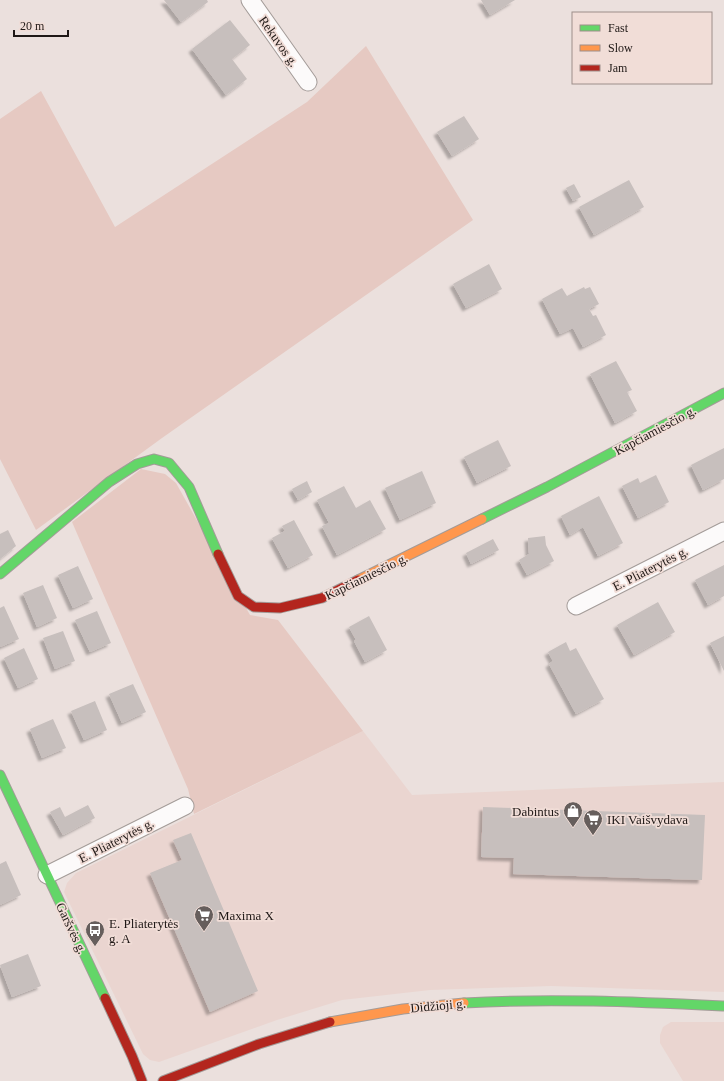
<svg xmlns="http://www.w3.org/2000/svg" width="724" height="1081" viewBox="0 0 724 1081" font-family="Georgia,serif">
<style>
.built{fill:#ead5d0}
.green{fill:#e6c9c2}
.building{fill:#c7bfbd;filter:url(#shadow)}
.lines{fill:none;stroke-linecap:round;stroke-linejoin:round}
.street-casing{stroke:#a39b98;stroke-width:19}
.fast-casing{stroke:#a39b98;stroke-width:11}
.slow-casing{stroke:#a39b98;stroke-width:11}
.jam-casing{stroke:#a39b98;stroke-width:11}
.street{stroke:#fcfafa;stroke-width:17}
.fast{stroke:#63d668;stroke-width:9}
.slow{stroke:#ff974d;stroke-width:9}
.jam{stroke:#b3261e;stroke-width:9}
.labels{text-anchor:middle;stroke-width:3.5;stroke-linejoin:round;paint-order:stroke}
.street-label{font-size:13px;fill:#1f1816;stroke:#f1ddd7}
.poi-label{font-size:13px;fill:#1f1816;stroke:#f1ddd7;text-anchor:start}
</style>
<defs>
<filter id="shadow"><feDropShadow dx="-3.5" dy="3.5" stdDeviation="1" flood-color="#0004"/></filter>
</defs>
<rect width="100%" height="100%" fill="#ebe0dd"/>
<path class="built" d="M363,731L412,795L724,782V992L551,986L430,990L342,1000L277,1020L159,1062L150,1060L143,1054L64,892L67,883L76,873Z
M671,1022H724V1081H683L660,1043V1035L663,1027Z"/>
<path class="green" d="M366,46L473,220L162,438L36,530L0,459V119L41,91L115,227L307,102Z
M141,469L165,474L176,483L250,615L278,620L363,731L194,814L188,789L72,522Z"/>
<path class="building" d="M164,0H207L208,2L181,22Z
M481,0H515L490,15Z
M230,20L250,45L232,59L247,79L226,95L192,49Z
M464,116L479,139L452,156L437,132Z
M629,180L644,207L594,235L579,207Z
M574,184L581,197L573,201L566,188Z
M489,264L502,289L466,308L453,284Z
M584,287L585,289L590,287L599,304L589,309L593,316L596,315L606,335L583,347L573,328L560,334L542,299L562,288L567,296Z
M616,361L632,390L627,392L637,411L615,423L590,374Z
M498,440L511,466L477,483L464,457Z
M724,448V479L703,490L691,465Z
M422,471L436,503L400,520L385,488Z
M656,475L669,502L638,518L622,486L638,478L640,483Z
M307,481L312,492L298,500L292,489Z
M344,486L356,508L370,500L386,529L337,555L322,526L329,523L317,500Z
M599,496L623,543L598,556L583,527L570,535L561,516Z
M294,520L313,555L288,568L272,538L285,531L282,526Z
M8,530L16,546L0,559V534Z
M545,536L546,545L554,561L527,575L519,560L529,554L528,538Z
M493,539L499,550L471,564L466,553Z
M724,565V596L708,605L695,580Z
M78,566L93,599L73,608L58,575Z
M43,585L57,618L37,627L23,593Z
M658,602L675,632L634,655L617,625Z
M4,606L19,639L0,647V608Z
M97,611L111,643L90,652L75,620Z
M369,616L387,650L365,662L354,641L356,640L349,627Z
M63,631L75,661L55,669L43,638Z
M724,636V671L710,643Z
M566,642L570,651L576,648L604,699L576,714L549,664L553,661L548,652Z
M24,648L38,679L18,688L4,658Z
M133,684L146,712L122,723L109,694Z
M95,701L107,730L84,740L71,711Z
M53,719L66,748L42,758L30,729Z
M88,805L95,818L63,835L50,812L60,807L65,817Z
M483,807L705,815L702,880L513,874L514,858L481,857Z
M191,833L258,991L210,1012L150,873L182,860L173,840Z
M6,861L21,895L0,905V864Z
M28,954L41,986L12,997L0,965Z"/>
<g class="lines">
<defs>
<path id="street" d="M250,0L308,82
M576,606L724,531
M47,875L185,806"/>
<path id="fast" d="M482,519L547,487L724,393
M0,574L109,482L137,464L154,459L169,463L189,487L218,554
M0,775L105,998
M464,1003C551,998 637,1002 724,1006"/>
<path id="slow" d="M358,580L482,519
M330,1022L403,1009L464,1003"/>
<path id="jam" d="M218,554L238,596L254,607L280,608L322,598L358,580
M105,998L132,1056L142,1081
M163,1081L259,1044L330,1022"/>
</defs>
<use href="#street" class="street-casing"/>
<use href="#fast" class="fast-casing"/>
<use href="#slow" class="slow-casing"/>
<use href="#jam" class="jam-casing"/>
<use href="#street" class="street"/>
<use href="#fast" class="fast"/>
<use href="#slow" class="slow"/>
<use href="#jam" class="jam"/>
</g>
<defs>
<symbol id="shop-pin" viewBox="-11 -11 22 30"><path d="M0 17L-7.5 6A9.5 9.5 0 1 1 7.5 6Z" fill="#665e5c" stroke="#f1ddd7"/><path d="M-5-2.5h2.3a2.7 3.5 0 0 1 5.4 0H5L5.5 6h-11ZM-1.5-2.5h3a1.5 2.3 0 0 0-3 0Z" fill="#fff"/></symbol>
<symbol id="supermarket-pin" viewBox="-11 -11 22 30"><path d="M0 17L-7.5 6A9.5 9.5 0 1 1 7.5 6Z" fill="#665e5c" stroke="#f1ddd7"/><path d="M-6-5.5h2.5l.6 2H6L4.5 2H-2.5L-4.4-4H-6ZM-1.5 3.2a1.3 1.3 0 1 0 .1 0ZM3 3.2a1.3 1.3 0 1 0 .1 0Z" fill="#fff"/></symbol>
<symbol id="bus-pin" viewBox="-11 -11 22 30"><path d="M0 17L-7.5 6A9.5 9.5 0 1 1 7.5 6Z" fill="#665e5c" stroke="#f1ddd7"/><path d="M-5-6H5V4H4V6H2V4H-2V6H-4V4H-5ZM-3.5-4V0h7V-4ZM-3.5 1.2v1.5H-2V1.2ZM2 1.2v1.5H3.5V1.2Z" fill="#fff"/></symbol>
</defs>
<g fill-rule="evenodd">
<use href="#shop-pin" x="562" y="800" width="22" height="30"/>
<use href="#supermarket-pin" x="582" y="808" width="22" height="30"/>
<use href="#supermarket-pin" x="193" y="904" width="22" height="30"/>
<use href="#bus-pin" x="84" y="919" width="22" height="30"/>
</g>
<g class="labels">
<g class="street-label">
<text transform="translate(279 41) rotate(55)" y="5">Rekuvos g.</text>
<text transform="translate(655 430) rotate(-28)" y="5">Kapčiamiesčio g.</text>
<text transform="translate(650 568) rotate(-27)" y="5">E. Pliaterytės g.</text>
<text transform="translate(366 576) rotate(-26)" y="5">Kapčiamiesčio g.</text>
<text transform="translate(116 840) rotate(-27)" y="5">E. Pliaterytės g.</text>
<text transform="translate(72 928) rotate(65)" y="5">Garšvės g.</text>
<text transform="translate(438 1005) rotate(-5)" y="5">Didžioji g.</text>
</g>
<g class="poi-label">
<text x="559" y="816" text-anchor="end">Dabintus</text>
<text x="607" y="824">IKI Vaišvydava</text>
<text x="218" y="920">Maxima X</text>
<text x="109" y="928">E. Pliaterytės<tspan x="109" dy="15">g. A</tspan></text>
</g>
</g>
<rect x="572" y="12" width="140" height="72" fill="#f1ddd7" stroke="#9d8e8a"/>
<rect x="580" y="25" width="20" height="6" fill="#63d668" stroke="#9d8e8a"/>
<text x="608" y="32" font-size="12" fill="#1f1816">Fast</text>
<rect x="580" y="45" width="20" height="6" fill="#ff974d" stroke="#9d8e8a"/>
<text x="608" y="52" font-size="12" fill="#1f1816">Slow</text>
<rect x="580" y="65" width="20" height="6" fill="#b3261e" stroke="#9d8e8a"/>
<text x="608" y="72" font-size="12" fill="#1f1816">Jam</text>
<path d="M14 30v6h54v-6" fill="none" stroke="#1f1816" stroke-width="2"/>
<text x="20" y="30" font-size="12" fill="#1f1816" stroke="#f1ddd7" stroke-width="3" paint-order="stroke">20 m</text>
</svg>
